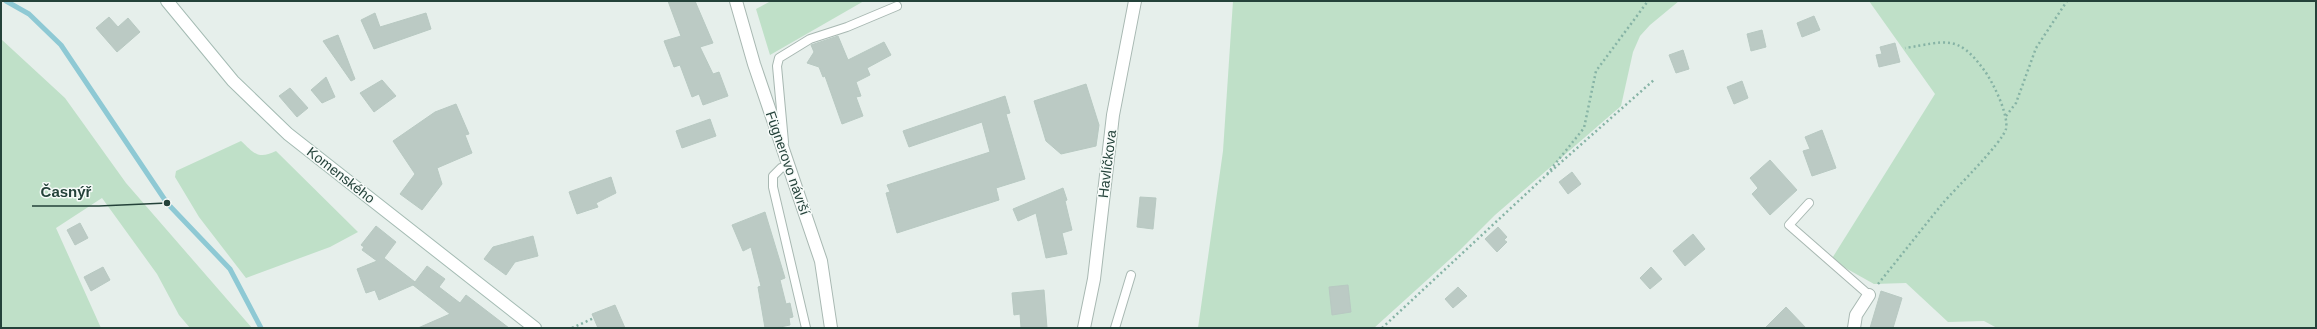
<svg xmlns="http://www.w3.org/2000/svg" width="2317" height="329" viewBox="0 0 2317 329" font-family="Arial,sans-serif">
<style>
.green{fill:#bfe0c8}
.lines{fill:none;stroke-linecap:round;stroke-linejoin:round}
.stream{stroke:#8ec9d4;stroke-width:5}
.building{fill:#bbcac4;stroke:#b8c9c2}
.service-casing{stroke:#a8b8b2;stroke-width:10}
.minor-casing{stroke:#a8b8b2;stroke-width:14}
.secondary-casing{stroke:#a4bbb3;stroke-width:14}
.path{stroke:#86b3a5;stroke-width:2.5;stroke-dasharray:2 3;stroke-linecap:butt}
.service{stroke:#fff;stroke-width:8}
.minor{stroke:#fff;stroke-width:12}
.secondary{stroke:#fff;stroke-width:12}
.labels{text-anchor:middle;stroke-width:3;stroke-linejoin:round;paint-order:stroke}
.street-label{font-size:14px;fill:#24423a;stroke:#f7fbf9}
.leader{fill:none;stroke:#24423a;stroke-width:1.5}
.callout-dot{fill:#24423a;stroke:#f7fbf9;stroke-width:1.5}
.callout-label{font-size:15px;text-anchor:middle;font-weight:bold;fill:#24423a;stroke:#f7fbf9;stroke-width:3;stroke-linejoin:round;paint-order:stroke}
</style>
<rect width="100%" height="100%" fill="#e6efeb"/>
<path class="green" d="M771,1H864L770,55L756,9Z
M1233,1H1679L1650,25L1640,36L1633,52L1621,106L1495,215L1459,251L1374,328H1198L1223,151Z
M1869,1H2316V328H1997L1984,321L1948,322L1906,283L1874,284L1831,260L1935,94Z
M1,39L65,98L126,183L252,328H190L179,315L157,274L102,198L56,228L101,328H1Z
M241,141C254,153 258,160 276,151L358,232L330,247L246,278L199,217L175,177L176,171Z"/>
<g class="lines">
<path class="stream" d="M6,1L29,14L61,45L167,203L230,269L261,328"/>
</g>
<path class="building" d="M668,1H695L713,43L700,47L713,74L719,72L728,96L703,105L699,94L692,97L680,65L674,67L664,41L681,36Z
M375,13L380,27L426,13L431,29L374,49L361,20Z
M1814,16L1820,30L1802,37L1797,23Z
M109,17L118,27L128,18L140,32L117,52L96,28Z
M1762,30L1766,47L1751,51L1747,34Z
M338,35L355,79L351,81L323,41Z
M838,36L848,60L884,42L891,55L867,68L870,75L856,82L861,96L856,97L863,116L842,124L825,76L823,77L819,67L807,63L814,52L811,45Z
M1895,43L1900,62L1879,67L1876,55L1882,54L1880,47Z
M1683,50L1689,69L1676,73L1669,55Z
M326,77L335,97L322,103L311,90Z
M382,80L396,96L374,112L360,93Z
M1742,81L1748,98L1734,104L1727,87Z
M1086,84L1099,125L1096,146L1061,154L1046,141L1034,101Z
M290,88L308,108L297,117L279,96Z
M1005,96L1010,113L1006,114L1025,179L996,188L999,200L897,233L886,193L890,192L887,185L990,152L982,122L909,147L903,131Z
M456,104L469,134L465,135L472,153L437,168L442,184L422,210L400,194L415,174L393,141L435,112Z
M710,119L716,136L682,148L676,131Z
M1822,130L1836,168L1812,176L1803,151L1810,149L1805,137Z
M1770,160L1797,190L1770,215L1752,194L1758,188L1750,178Z
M1572,172L1581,184L1568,194L1559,182Z
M611,177L616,193L596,203L598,207L577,214L569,192Z
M1063,188L1067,200L1065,201L1072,230L1062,233L1067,254L1046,258L1036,213L1018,221L1013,209Z
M1140,197L1156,198L1153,229L1137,227Z
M765,212L785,278L780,280L786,304L790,303L793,317L789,318L790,325L775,328H765L758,287L761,286L751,247L743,251L732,225Z
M80,223L88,238L75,245L67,230Z
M376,226L396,242L384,258L415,282L427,266L445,279L439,287L460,303L466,295L509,328H418L450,314L413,285L379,300L375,290L366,293L357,269L377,261L362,250L364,247L361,245Z
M1498,227L1507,237L1504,240L1507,242L1497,252L1485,239Z
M1693,234L1705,249L1685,266L1673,251Z
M533,236L538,256L515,262L506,275L484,259L493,247Z
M103,267L110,280L91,291L84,277Z
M1651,267L1662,279L1650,289L1640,278Z
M1348,285L1351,312L1332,315L1329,287Z
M1458,287L1467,296L1453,308L1445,299Z
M1044,290L1047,328H1021L1020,314L1014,315L1012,293Z
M1881,291L1902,298L1893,328H1870Z
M615,305L625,328H598L592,314Z
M1786,307L1806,328H1765Z"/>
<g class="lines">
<defs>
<path id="service" d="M784,142L777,66L779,58L810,39L847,27L897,6
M790,166L781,168L773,176V187L806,328
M1809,203L1789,225L1869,295
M1115,328L1131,275"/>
<path id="minor" d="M736,1L754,64L821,261L831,328
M1084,328L1094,279L1113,115L1135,1
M1854,328L1856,315L1869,295"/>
<path id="secondary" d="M167,1L233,81L288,134L535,328"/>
</defs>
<use href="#service" class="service-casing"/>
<use href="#minor" class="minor-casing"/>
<use href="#secondary" class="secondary-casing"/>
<path class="path" d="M2006,116L2016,103L2036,48L2067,1
M1547,174L1584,128L1596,71L1648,1
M1878,284C1900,257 1921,230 1943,203C1955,189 2002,143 2006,129C2009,115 1993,82 1984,70C1957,33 1946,42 1905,48
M572,328L594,318
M1382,328L1541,180L1655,79"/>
<use href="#service" class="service"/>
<use href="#minor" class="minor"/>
<use href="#secondary" class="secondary"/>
</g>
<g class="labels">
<g class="street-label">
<text transform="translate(788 163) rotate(71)" y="5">Fügnerovo návrší</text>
<text transform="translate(1107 164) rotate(-83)" y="5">Havlíčkova</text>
<text transform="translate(341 175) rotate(38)" y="5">Komenského</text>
</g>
</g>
<path class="leader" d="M167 203L99 206H32"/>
<circle class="callout-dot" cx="167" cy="203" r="4"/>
<g class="callout-label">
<text x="66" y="197">Časnýř</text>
</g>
<rect width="2317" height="329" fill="none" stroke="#24423a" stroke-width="4"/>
</svg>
